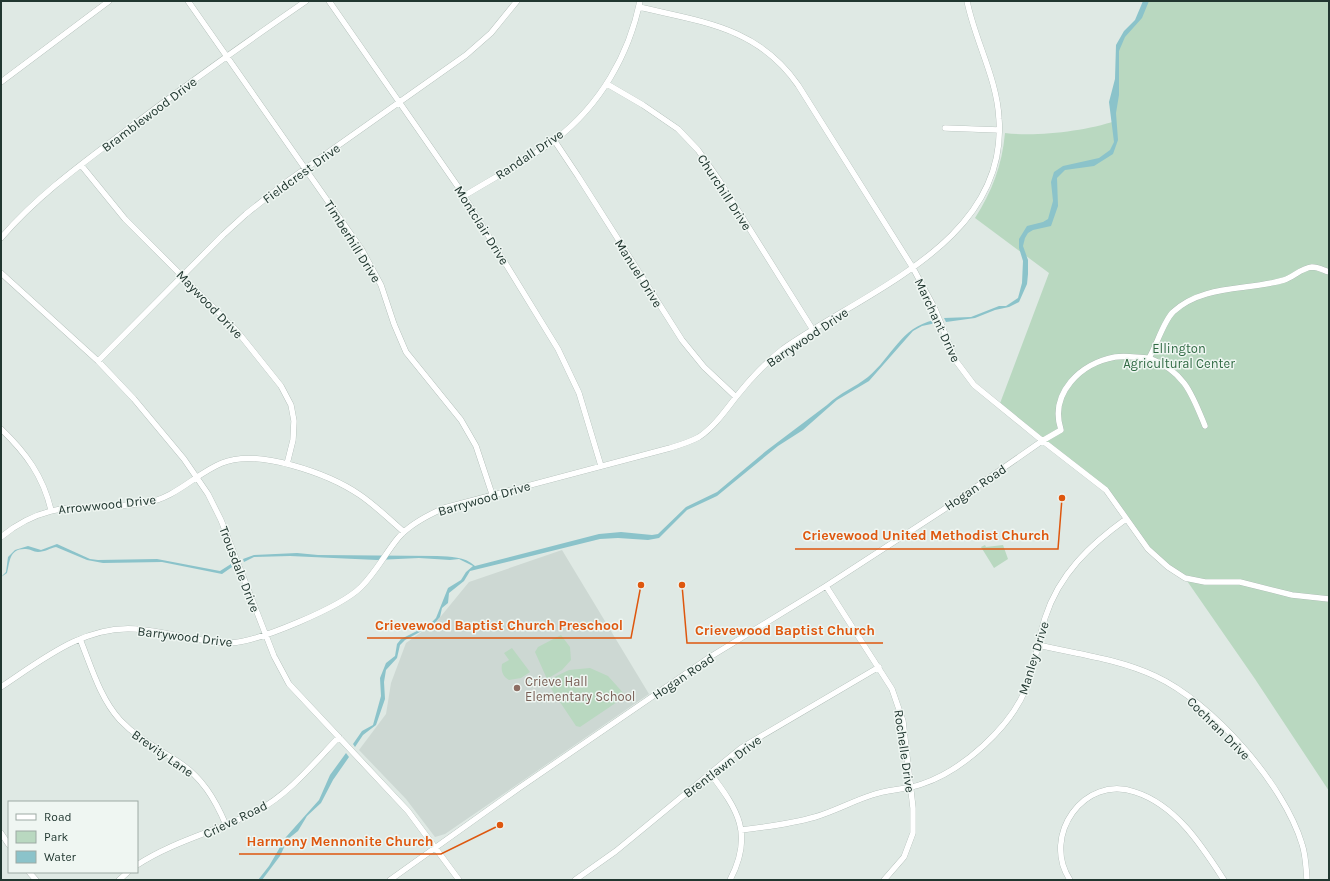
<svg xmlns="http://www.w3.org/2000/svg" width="1330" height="881" viewBox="0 0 1330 881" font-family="Karla,sans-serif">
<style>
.built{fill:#cdd8d3}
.green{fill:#b9d8c0}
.water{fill:#8bc3ca}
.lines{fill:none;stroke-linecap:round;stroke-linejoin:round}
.minor-casing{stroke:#a2b0aa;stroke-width:6}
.minor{stroke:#fff;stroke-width:5.5}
.education-dot{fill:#8d6e63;stroke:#eff6f2;stroke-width:1.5}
.labels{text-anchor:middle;stroke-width:3;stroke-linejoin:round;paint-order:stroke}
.street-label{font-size:13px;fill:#213730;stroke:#eff6f2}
.park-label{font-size:13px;fill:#306a43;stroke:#eff6f2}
.education-label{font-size:13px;fill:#785e54;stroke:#eff6f2;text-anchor:start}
.leader{fill:none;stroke:#de570e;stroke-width:1.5}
.callout-dot{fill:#de570e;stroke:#eff6f2;stroke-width:1.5}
.callout-label{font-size:14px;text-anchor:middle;font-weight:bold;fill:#de570e;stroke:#eff6f2;stroke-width:3;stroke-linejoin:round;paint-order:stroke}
</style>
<rect width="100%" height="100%" fill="#dfe9e4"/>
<path class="built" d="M562,550L649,694L445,834L435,837L406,799L359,750L386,714L391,683L406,643L437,621L469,582Z"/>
<path class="green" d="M1148,1H1329V791L1255,679L1185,578L1156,557L1113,498L999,406L1049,273L975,218C992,191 1002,166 1005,133C1036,137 1086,131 1115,121L1117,49L1126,32L1139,18Z
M985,545L986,547L1003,545L1008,559L994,568L981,547Z
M561,635L570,647L571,660L562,670L547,679L535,652L538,647Z
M512,648L530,672L521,678L509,680C502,676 501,670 502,664L509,660L504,653Z
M590,668L608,676L626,696L580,727L576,726L546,681L569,670Z"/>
<path class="water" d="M1143,1H1149L1142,18L1125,37L1119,51V95L1116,113L1118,140L1113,154L1094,166L1065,170L1057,178L1058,206L1051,226L1033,230L1028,233L1025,238L1023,246L1028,260V274L1027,284L1019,302L1009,307L995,310L975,318L946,322L944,318L971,317L999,306H1006L1018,298L1022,283L1023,261L1019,248V239L1027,226L1043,222L1048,219L1053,201L1051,182L1054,172L1063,166L1099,158L1110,150L1114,142L1109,102L1115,79L1116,45L1124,31L1135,20Z
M934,320L936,323L922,326L913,331L869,381L837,400L803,430L778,446L717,496L687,510L659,538L648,540L618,538L600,539L470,571L464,581L449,593L448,603L442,608L440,617L433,625L405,640L400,645L397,658L386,670L384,682L385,699L376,725L363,735L355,747L353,744L362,731L373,725L381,696L380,678L386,663L395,656L397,644L401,639L429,625L436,618L448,588L461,580L466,572L473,566L459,559L450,560L419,558L377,560L290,556L254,557L244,562L243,559L254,555L297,553L318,555L437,556C451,557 464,556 475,566L599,534L621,532L652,535L658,534L686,507L717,492L766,451L827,405C841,392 854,388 868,377C893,356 900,328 934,320Z
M57,544L90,559L98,560L157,559L220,571L231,564L232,567L222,574L162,562L103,563L87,560L56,547C50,548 45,552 38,552C33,552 31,549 26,549C9,548 10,562 7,573L1,577L6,572L8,557L15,550L28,546L41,550Z
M346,753L349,757L333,780L321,803L307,816L298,831L288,839L280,856L262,880H258L269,866L286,837L319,800L330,775Z"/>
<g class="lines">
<defs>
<path id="minor" d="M188,1L362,250L381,285L394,324L406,352L461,420L476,446L492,494
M329,1L461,191L558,349L579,393L601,466
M639,7C702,22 758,27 798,85L913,268L935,309L956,361L974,385L1039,438L1106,490L1148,549L1168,567L1185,578L1205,582H1240L1292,595L1329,599
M1,82L109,1
M607,84L643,105L678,129L698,150L719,180L813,330
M945,128L999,130
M554,140L578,176L682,340L704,367L736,397
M81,165L125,219L237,331L281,386L291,405L294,421L293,440L287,464
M464,196C495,177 528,160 556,139C600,105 629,55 640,1
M1,238C38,195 83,163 128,129C186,85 245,43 306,1
M1,273L98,361L134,399L184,459L208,494L221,520L274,656L289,684L408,811L459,880
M1149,358C1185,372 1192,394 1205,426
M98,361L223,235L246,214L285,183L466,55L491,33L517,1
M1,429C26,453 43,476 51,510
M1,537C51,496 88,512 145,503C176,498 195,474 222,463C258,448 329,474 360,495C376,506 389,519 404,532
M826,586L892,689L903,721L913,808V833L904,857L884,880
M80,639C91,666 100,698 120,720C137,738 157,748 177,761C202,777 215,799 226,825
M1038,645C1077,654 1119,659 1155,676C1212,702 1284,784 1302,844C1306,856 1306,868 1307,880
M1,687C42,660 84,625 136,629C168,632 199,642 230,643C258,642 341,607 361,587C376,572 385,554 398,538C410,524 428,515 444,508L670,448C680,445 690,442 699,437C714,427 725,411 736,397C750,379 765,363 783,349C865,291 1008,242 999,119C997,78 975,41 967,1
M710,773C738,810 754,834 730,880
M741,830C766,827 791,824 815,817C835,811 853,801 872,795C888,789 906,790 922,784C962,771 1011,727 1026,688C1035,665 1038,641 1045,618C1059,574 1090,545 1126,519
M1,833L9,845
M137,865C173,841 218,831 257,811C289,794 314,763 339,737
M29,872L36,880
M119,880L128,872
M390,880L519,788L710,657L826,586L943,510L1042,441L1061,430C1049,393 1081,363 1115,357C1127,355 1138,358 1149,358C1157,345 1163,322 1173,312C1203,284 1248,291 1284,280C1294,277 1301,268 1312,267C1318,267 1323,270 1329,272
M575,880L616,851L741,748L879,667
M1070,880C1041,836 1084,774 1135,792C1176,805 1202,846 1224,880"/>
</defs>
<use href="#minor" class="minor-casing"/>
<use href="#minor" class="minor"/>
</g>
<circle class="education-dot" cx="517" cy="688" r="4"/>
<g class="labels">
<g class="street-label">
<text transform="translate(149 114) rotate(-37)" y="5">Bramblewood Drive</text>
<text transform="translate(529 154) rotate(-34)" y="5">Randall Drive</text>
<text transform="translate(301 173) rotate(-36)" y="5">Fieldcrest Drive</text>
<text transform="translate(725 192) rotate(57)" y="5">Churchill Drive</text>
<text transform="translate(482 225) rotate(58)" y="5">Montclair Drive</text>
<text transform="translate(353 241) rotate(58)" y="5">Timberhill Drive</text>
<text transform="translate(639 273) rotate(58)" y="5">Manuel Drive</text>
<text transform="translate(210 304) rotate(46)" y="5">Maywood Drive</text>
<text transform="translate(938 320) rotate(65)" y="5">Marchant Drive</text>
<text transform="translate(807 337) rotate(-34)" y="5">Barrywood Drive</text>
<text transform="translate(975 487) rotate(-34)" y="5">Hogan Road</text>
<text transform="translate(484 498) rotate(-16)" y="5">Barrywood Drive</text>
<text transform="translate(107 504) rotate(-6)" y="5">Arrowwood Drive</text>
<text transform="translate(240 569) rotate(69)" y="5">Trousdale Drive</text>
<text transform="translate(185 636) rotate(7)" y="5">Barrywood Drive</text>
<text transform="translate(1033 658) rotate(-73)" y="5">Manley Drive</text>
<text transform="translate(683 676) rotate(-34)" y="5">Hogan Road</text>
<text transform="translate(1219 728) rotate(45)" y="5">Cochran Drive</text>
<text transform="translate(905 751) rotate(82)" y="5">Rochelle Drive</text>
<text transform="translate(163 753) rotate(35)" y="5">Brevity Lane</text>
<text transform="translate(722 766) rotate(-37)" y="5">Brentlawn Drive</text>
<text transform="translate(235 819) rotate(-26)" y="5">Crieve Road</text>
</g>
<g class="park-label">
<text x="1179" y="353">Ellington<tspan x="1179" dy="15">Agricultural Center</tspan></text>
</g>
<g class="education-label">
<text x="525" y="686">Crieve Hall<tspan x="525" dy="15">Elementary School</tspan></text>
</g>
</g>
<path class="leader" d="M1062 498L1058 549H795M641 585L631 638H367M682 585L687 643H883M500 825L441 854H239"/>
<g class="callout-dot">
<circle cx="1062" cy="498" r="4"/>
<circle cx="641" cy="585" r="4"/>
<circle cx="682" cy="585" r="4"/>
<circle cx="500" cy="825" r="4"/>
</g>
<g class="callout-label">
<text x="926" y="540">Crievewood United Methodist Church</text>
<text x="499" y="630">Crievewood Baptist Church Preschool</text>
<text x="785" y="635">Crievewood Baptist Church</text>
<text x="340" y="846">Harmony Mennonite Church</text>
</g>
<rect width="1330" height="881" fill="none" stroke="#213730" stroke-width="4"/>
<rect x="8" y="801" width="130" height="72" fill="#eff6f2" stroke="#9daaa4"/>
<rect x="16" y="814" width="20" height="6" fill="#ffffff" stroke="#9daaa4"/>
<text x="44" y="821" font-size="12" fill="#213730">Road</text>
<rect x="16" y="831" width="20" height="12" fill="#b9d8c0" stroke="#9daaa4"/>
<text x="44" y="841" font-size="12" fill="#213730">Park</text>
<rect x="16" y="851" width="20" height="12" fill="#8bc3ca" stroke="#9daaa4"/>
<text x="44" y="861" font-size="12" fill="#213730">Water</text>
</svg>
